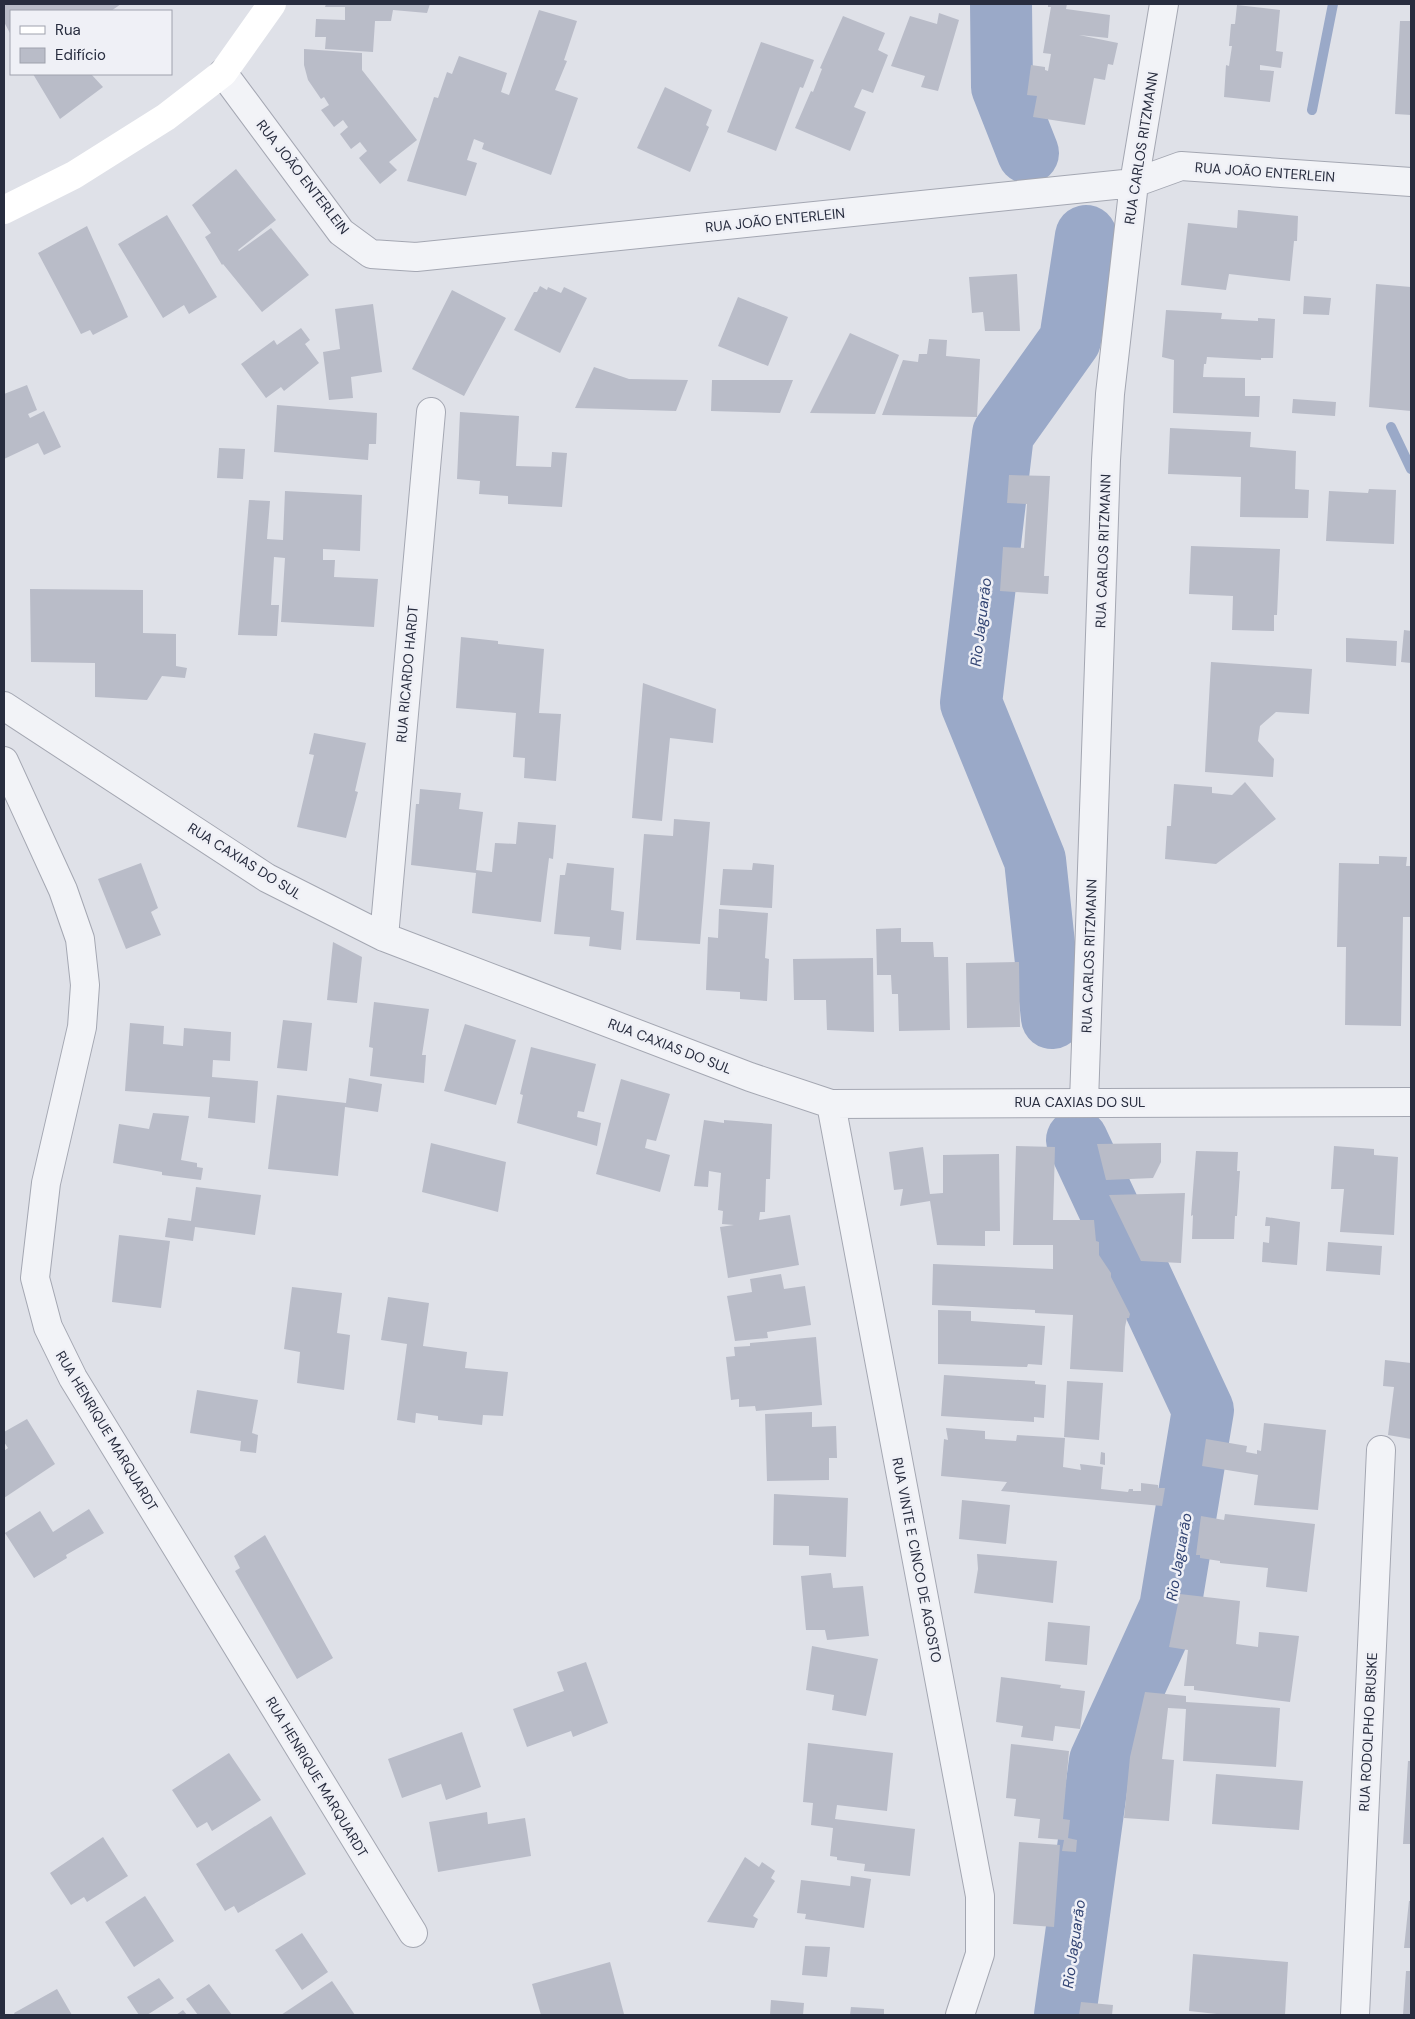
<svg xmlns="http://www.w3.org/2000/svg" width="1415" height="2019" viewBox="0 0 1415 2019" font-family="'DM Sans',sans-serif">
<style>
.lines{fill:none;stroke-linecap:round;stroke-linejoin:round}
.stream{stroke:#9aa9c8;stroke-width:10}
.river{stroke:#9aa9c8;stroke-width:62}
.building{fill:#b9bcc8}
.street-casing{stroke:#a4a7b2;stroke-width:30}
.street{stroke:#f2f3f7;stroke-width:28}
.secondary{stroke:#fff;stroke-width:28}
.labels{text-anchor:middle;stroke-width:5;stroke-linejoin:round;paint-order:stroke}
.street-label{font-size:14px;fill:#282d3f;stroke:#eff0f6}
.water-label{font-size:15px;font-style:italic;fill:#324473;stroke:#eff0f6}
</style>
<rect width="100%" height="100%" fill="#dfe1e8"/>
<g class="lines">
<path class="stream" d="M1312,110L1333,4
M1391,427L1411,469"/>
<path class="river" d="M1001,4L1002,87L1028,153
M1052,1018L1035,860L971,703L1003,434L1070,340L1086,236
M1065,2015L1100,1761L1170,1608L1203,1410L1077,1140"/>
</g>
<path class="building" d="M4,4H121L111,11H11V35L4,22Z
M326,4H430L427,13L393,10L391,21H375L373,52L325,49L326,37H315L316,19L345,20V7H325Z
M1048,4H1067L1066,9L1110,15L1108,38L1079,35L1118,43L1113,65L1108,64L1105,80L1094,78L1085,125L1033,117L1037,96L1027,95L1031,65L1045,67V70L1048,71L1051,54L1043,53L1051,7H1048Z
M1237,5L1280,10L1276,51L1283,52L1281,68L1260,65V70L1274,71L1270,102L1224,97L1226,65L1229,66L1232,46H1229L1231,24H1235Z
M539,10L577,21L564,60L567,61L555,90L578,98L551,175L482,149L484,143L474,139L467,160L477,163L466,196L407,181L434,97L438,98L447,72L452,74L459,56L507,73L501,92L509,95Z
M939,13L959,20L938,91L921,87L925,76L891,66L910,16L937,24Z
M843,16L885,33L878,50L888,55L873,93L862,89L854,107L866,112L850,151L795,128L811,91L813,92L822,69L820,68Z
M1400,21H1411V115L1395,114Z
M761,42L814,60L803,88L800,87L776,151L727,132Z
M304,49L362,53V70L417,140L389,162L397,170L380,184L359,158L367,151L360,142L351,149L340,134L348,127L343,120L334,127L321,110L329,105L324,97L321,99L308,80L304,65Z
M33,74H91L103,87L60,119Z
M665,87L712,110L706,125L709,127L690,172L637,148Z
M236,169L276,220L238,250L239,251L271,228L309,275L262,312L223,264L222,265L205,237L211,233L192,205Z
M1238,210L1298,216L1297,241H1294L1290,281L1229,274L1226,290L1181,285L1188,223L1237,228Z
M167,215L217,297L189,314L184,305L163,318L118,244Z
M87,226L128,317L93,335L90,330L81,334L38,253Z
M1017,274L1020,331H985L983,312L972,313L969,277Z
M1376,284L1411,287V411L1369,407Z
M540,286L547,290L548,287L561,293L564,287L587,298L560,353L514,330L534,292H537Z
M452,290L506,318L464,396L412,369Z
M1304,296L1331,298L1329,315L1303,314Z
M738,297L788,317L768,366L718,346Z
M373,304L382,372L351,377L353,398L329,400L323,352L340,349L335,309Z
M1166,310L1222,313L1221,319L1258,321V318L1275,319L1273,358H1261V360L1207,357L1206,364H1204L1203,377L1245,378V396H1260L1259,417L1173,413L1174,360L1162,357Z
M301,328L310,340L305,344L319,363L284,391L281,387L266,398L241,364L274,340L277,345Z
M850,333L899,355L875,414L810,413Z
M929,339L947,340L946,356L980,359L977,417L882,415L903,360L918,362L919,354H927Z
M594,367L629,379L688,380L676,411L575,408Z
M712,380H793L780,413L711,411Z
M27,385L37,410L28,414L30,418L44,411L61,447L44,455L38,443L4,459V394Z
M1293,399L1336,402L1335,416L1292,413Z
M277,405L377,413L376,444H369L368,460L274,452Z
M460,412L519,416L516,466L551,467L552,452L567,453L562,507L508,504V496L479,494L480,481L457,479Z
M1170,428L1251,432L1250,447L1296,451L1295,489L1309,490L1308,518L1240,517L1241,477L1168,474Z
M219,448L245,449L243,479L217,478Z
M1009,475L1050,476L1044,576H1049L1048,594L1000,591L1003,547L1024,548L1027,504L1007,503Z
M1369,489L1396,490L1394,544L1326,541L1329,491L1368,493Z
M285,491L362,495L360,551L323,549V560H335L334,577L378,579L374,627L281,622L285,558L274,557L271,605H279L277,636L238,635L249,500L270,501L267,539L283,540Z
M1191,546L1280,549L1277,615H1274V631L1232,630L1233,596L1189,594Z
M30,589L143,590V633L176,634V666L187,668L185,678L162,676L147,700L95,697V663L31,662Z
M1404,630L1411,631V663L1401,662Z
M461,637L498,641V644L544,649L539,713L561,714L556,781L524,778L525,758L513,757L516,713L456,708Z
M1346,638L1397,641L1396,666L1346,662Z
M1211,662L1312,669L1309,714L1276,712L1260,726L1258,741L1274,759L1273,777L1205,772Z
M643,683L716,709L713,743L670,738L662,821L632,818Z
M314,733L366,743L355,791L358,792L346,838L297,827L314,755L309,754Z
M1245,782L1276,819L1216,864L1165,859L1167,826H1171L1174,784L1212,787V793L1232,795Z
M420,789L461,793L459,809L483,812L476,870L492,872L495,843L516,844L518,822L556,825L553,859L549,858L541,922L472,913L476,873L411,865L416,804H419Z
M674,819L710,822L700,944L636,940L644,834L673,836Z
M1379,856L1407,857L1406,866H1411V917H1403L1401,1026L1345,1025L1346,947H1337L1339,863L1379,864Z
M141,863L158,908L151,912L161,935L126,949L98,879Z
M567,863L614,868L611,910L624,912L621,950L589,946L590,937L554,934L560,875H565Z
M753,863L774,865L772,908L720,905L723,869L752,870Z
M719,909L768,913L765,958L769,959L767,1001L740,999V992L706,990L708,937L718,938Z
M901,928V942H933L934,957H948L950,1030L899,1031L898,994H892L891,975H877L876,929Z
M333,942L362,957L357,1003L327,1000Z
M873,958L874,1032L827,1030L826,1000H794L793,959Z
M1019,962L1020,1027L967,1028L966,963Z
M374,1002L429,1009L422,1055H426L424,1083L370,1076L373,1048L369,1047Z
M283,1020L312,1023L307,1071L277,1068Z
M130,1023L164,1026L163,1044L183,1046L184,1028L231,1032L230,1061L213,1060L212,1077L258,1081L255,1123L208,1118L210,1097L125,1091Z
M465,1024L516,1040L496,1105L444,1091Z
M531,1047L596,1064L584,1112L578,1111L577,1117L601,1123L597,1146L517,1123L523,1095L520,1094Z
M349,1078L382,1084L378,1112L345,1107L338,1176L268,1169L277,1095L346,1103Z
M621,1079L670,1094L656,1141L647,1139L645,1148L670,1155L660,1192L596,1174Z
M153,1113L189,1116L181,1160L197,1163V1167L203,1168L201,1180L162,1175V1172L113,1163L119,1124L149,1129Z
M704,1120L724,1123V1120L772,1124L770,1179H766L765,1212H760L759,1220L790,1215L799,1265L728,1278L720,1227L734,1225L722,1224L723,1211L718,1210L721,1173L709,1171L708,1187L694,1186Z
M431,1143L506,1162L498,1212L422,1192Z
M1161,1143V1162L1153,1178L1106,1180L1097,1144Z
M1016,1146L1055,1147L1053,1220H1094L1096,1241L1099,1242V1255L1111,1273V1277L1130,1314L1129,1318H1127L1125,1327L1123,1372L1070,1369L1073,1315L1035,1313V1310L932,1305L933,1264L1053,1269V1245H1013Z
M1334,1146L1374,1149V1155L1398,1157L1394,1235L1340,1232L1344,1189H1331Z
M923,1147L930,1194L943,1193V1155L999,1154L1000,1231H985V1246L937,1245L930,1201L900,1206L903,1189L894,1190L889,1152Z
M1196,1151L1238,1152L1237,1171H1240L1237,1216H1235L1234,1239H1192L1193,1215L1191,1216Z
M196,1187L261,1195L255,1235L195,1227L193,1241L165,1237L168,1218L191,1221Z
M1185,1193L1181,1263L1141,1261L1109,1195Z
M1266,1217L1300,1222L1297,1265L1262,1262L1263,1242L1269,1243L1270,1226H1265Z
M119,1235L170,1241L161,1308L112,1302Z
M1328,1242L1382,1246L1380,1275L1326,1271Z
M781,1274L784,1289L805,1286L811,1325L767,1332L768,1338L735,1341L727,1296L752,1292L750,1279Z
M292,1287L342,1293L337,1333L350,1335L344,1390L297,1383L300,1352L284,1349Z
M388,1297L429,1303L423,1346L467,1352L465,1368L508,1372L503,1416L483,1415L482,1425L438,1420V1416L416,1413L415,1423L397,1420L407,1344L381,1340Z
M938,1310L971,1311V1321L1045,1326L1042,1365L1028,1364L1027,1367L938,1364Z
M816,1337L822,1405L756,1411L755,1406L739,1407V1399L731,1400L726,1357L735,1356L734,1347L750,1346V1343Z
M1385,1360L1411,1363V1439L1388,1435L1394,1387L1383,1386Z
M944,1375L1035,1381V1384L1046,1385L1044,1418L1034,1417V1422L941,1416Z
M1067,1381L1103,1383L1099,1440L1064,1437Z
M197,1390L258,1400L252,1433L258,1435L256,1453L240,1451L241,1441L190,1433Z
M812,1412V1427L836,1426L837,1458H829V1480L767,1481L765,1414Z
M27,1419L55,1464L4,1498V1451L8,1448L4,1442V1432Z
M1264,1423L1326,1430L1318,1510L1254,1505L1258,1475L1202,1466L1206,1439L1247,1446L1246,1452L1257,1454V1450L1261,1451Z
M946,1428L985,1431V1439L1016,1441L1017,1435L1065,1438L1063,1467L1081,1470L1080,1464L1103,1467L1101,1489L1128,1492L1129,1489H1133V1491H1141V1483L1158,1485V1488H1165L1162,1506L1001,1491L1007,1482L941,1476L944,1439L948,1440Z
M1101,1452L1105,1453V1465L1100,1464Z
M774,1494L848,1498L846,1557L809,1555V1546L773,1545Z
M962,1500L1010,1505L1006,1544L959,1539Z
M89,1509L104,1533L66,1555L67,1558L34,1578L5,1533L40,1511L53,1532Z
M1225,1514L1315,1524L1307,1592L1266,1587L1268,1568L1220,1563V1561L1200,1558V1555H1196L1201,1516L1224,1520Z
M265,1535L333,1658L297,1679L235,1571L240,1568L234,1556Z
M977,1554L1057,1561L1053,1603L974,1593L978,1569Z
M831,1573L833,1588L863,1586L869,1636L827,1640L825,1630H806L801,1576Z
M1180,1594L1240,1601L1236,1644L1258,1647L1259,1632L1299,1636L1290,1702L1194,1690V1686H1184L1188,1650L1169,1647Z
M1048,1622L1090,1626L1087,1665L1045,1661Z
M812,1646L878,1659L866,1716L832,1710L834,1695L806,1690Z
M586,1662L608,1723L573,1737L571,1731L527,1747L513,1709L564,1691L557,1672Z
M1001,1677L1061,1685L1060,1688L1085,1691L1080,1729L1055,1726L1053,1741L1021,1737L1023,1726L996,1722Z
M1145,1692L1186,1696V1702L1280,1708L1276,1767L1183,1761L1186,1709L1168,1708L1162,1759L1174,1760L1169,1821L1124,1818L1130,1757Z
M462,1732L481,1787L446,1800L441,1784L402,1798L388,1759Z
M808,1743L893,1753L887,1811L837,1805L835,1819L915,1829L910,1876L864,1871L865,1864L837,1860V1857L830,1856L833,1828L811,1825L813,1803L803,1802Z
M1011,1744L1069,1751L1063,1819L1070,1820L1068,1838L1077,1840L1076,1852L1062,1851L1064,1840L1038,1838L1040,1819L1014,1816L1016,1799L1006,1798Z
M229,1753L261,1800L212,1831L207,1822L197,1828L172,1790Z
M1408,1761H1411V1844H1403Z
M1216,1774L1303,1781L1299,1830L1212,1824Z
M487,1812L488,1824L525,1818L531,1856L438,1872L429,1822Z
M271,1816L306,1874L238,1913L234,1906L225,1911L196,1864Z
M103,1837L128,1876L87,1902L84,1897L71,1905L50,1873Z
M1019,1842L1060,1845L1054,1927L1013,1924Z
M745,1857L759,1867L762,1862L775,1871L771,1878L775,1881L753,1916L758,1919L754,1928L707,1922Z
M851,1876L871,1879L864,1928L805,1919L806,1914L797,1913L801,1880L850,1886Z
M145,1896L174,1941L134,1967L105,1922Z
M1409,1901H1411V1948H1404Z
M302,1933L328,1972L302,1990L275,1950Z
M805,1946L830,1947L827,1977L802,1975Z
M1193,1954L1288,1962L1285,2015H1226L1189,2011Z
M610,1962L624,2014L541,2015L532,1984Z
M1406,1971H1411V2015H1403Z
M159,1978L174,1998L147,2015H139L127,1997Z
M332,1981L355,2015H281Z
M209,1984L232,2015H198L186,1999Z
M57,1989L72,2015H15L14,2013Z
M771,2000L804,2003L803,2015H770Z
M1081,2002L1113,2005L1112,2015H1079Z
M851,2007L884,2009V2015H850Z
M183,2010L187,2015H176Z"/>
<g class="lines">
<defs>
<path id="street" d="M223,73L341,232L371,254L416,257L1134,183L1181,166L1411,182
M4,706L267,878L384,937L750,1077L831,1104L1411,1102
M4,761L63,890L80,939L85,985L82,1027L46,1183L35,1278L48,1327L73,1378L413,1933
M384,937L431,412
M1084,1102L1106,460L1110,394L1134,183L1164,4
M831,1104L980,1896V1954L960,2015
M1355,2015L1381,1450"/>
</defs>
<use href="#street" class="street-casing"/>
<use href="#street" class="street"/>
<path class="secondary" d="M4,210L74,175L166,117L223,73L272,4"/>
</g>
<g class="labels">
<g class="street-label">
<text transform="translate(1141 148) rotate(-81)" y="5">RUA CARLOS RITZMANN</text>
<text transform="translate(1265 172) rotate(4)" y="5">RUA JOÃO ENTERLEIN</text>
<text transform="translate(303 177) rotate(52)" y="5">RUA JOÃO ENTERLEIN</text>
<text transform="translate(775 220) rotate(-6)" y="5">RUA JOÃO ENTERLEIN</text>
<text transform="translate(1103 551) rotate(-88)" y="5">RUA CARLOS RITZMANN</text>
<text transform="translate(407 674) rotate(-85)" y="5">RUA RICARDO HARDT</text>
<text transform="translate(245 861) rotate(32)" y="5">RUA CAXIAS DO SUL</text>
<text transform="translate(1089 956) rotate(-88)" y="5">RUA CARLOS RITZMANN</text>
<text transform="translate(670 1046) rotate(21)" y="5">RUA CAXIAS DO SUL</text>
<text x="1080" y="1107">RUA CAXIAS DO SUL</text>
<text transform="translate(107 1431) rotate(59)" y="5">RUA HENRIQUE MARQUARDT</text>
<text transform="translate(917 1560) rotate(79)" y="5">RUA VINTE E CINCO DE AGOSTO</text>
<text transform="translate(1368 1732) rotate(-87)" y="5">RUA RODOLPHO BRUSKE</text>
<text transform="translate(317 1777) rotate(59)" y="5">RUA HENRIQUE MARQUARDT</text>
</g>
<g class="water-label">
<text transform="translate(981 622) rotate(-83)" y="5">Rio Jaguarão</text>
<text transform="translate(1179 1557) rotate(-80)" y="5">Rio Jaguarão</text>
<text transform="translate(1074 1944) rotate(-82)" y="5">Rio Jaguarão</text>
</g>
</g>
<rect width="1415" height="2019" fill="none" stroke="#282d3f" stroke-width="10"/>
<rect x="10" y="10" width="162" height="65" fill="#eff0f6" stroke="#9fa2ad"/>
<rect x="20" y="26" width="25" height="8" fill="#ffffff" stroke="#9fa2ad"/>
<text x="55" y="35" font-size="15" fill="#282d3f">Rua</text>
<rect x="20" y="48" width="25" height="15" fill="#b9bcc8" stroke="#9fa2ad"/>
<text x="55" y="60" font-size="15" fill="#282d3f">Edifício</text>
</svg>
